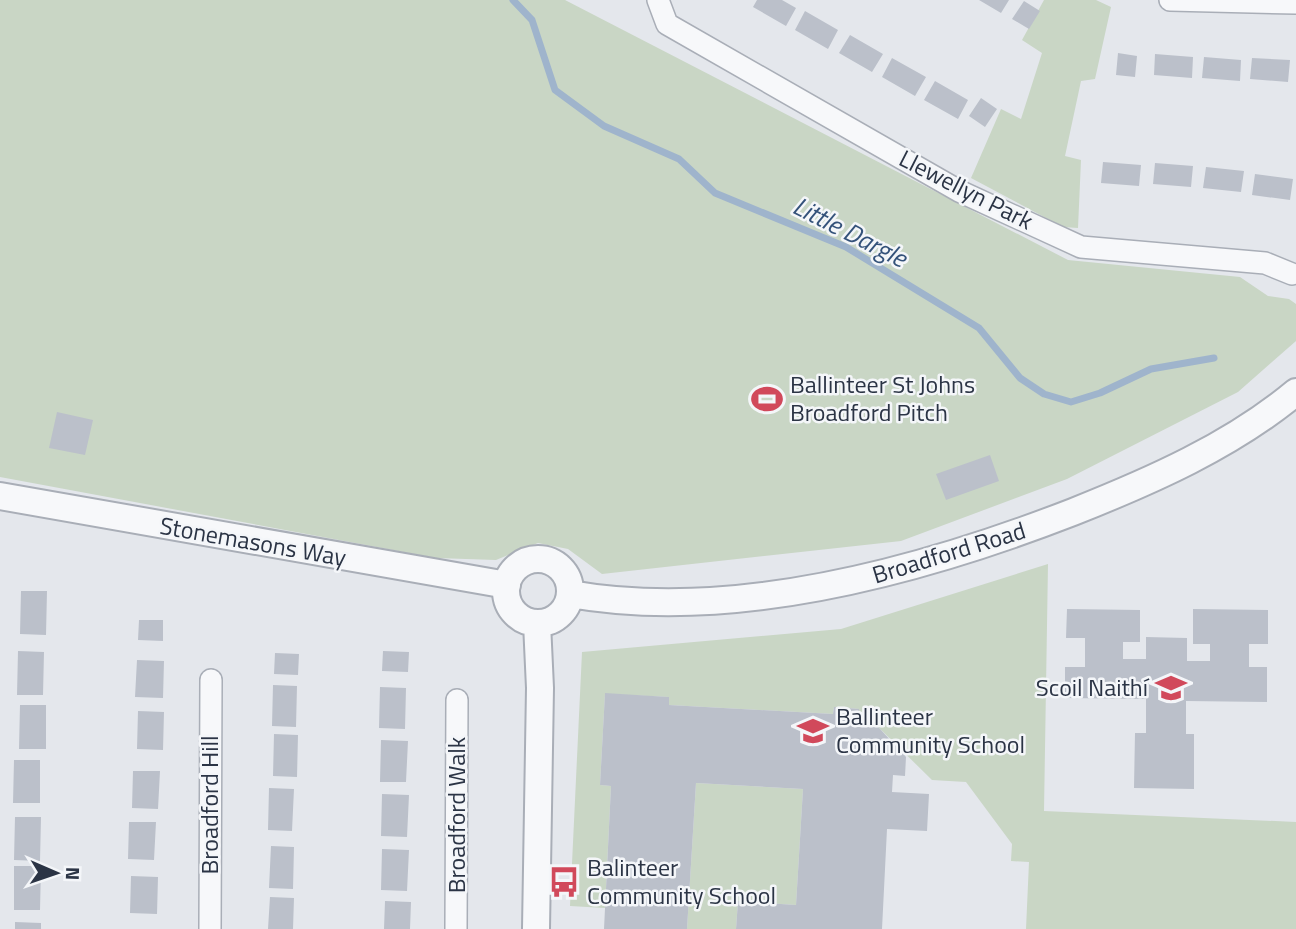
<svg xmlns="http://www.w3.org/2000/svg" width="1296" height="929" viewBox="0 0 1296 929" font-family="'Titillium Web',sans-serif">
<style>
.green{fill:#c9d6c5}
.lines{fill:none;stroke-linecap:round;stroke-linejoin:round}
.stream{stroke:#9fb4cc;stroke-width:7}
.building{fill:#bbc0ca}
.minor-casing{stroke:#a9aeb7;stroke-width:24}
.tertiary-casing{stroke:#a9aeb7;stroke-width:30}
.minor{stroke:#f7f8fa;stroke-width:21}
.tertiary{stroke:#f7f8fa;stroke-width:26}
.labels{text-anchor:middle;stroke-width:5;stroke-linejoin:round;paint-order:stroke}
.street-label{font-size:24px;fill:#2b3445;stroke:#f4f6f9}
.poi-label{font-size:24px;fill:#2b3445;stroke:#f4f6f9;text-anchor:start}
.water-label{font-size:26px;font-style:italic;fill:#34527a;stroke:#f4f6f9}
</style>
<rect width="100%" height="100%" fill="#e4e7ec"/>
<path class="green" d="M0,0H565L1068,260L1240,277L1268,296L1289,299L1296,304V341L1238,392L1067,479L901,541L602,574L568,549L538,543L496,560L436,558L0,477Z
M1044,0H1096L1111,7L1095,79L1081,81L1065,156L1081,160L1078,228L1063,227L971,178L1001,109L1021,119L1042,53L1022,40Z
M1048,564L1044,811L1296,822V929H1026L1029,862L1011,861L1012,844L966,782L932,780L869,718L859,717V709L834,707L833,714L669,705V697L605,694L600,785L611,786L605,908L570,906L582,652L841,629Z
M696,783L803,789L796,905L738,901L736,929H687Z"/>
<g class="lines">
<path class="stream" d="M513,0L532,20L555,90L604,126L679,159L715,193L846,247L979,328L1020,378L1044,394L1071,402L1100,393L1151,369L1214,358"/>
</g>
<path class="building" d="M757,0H782L796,8L786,26L753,7Z
M979,0H1009L1001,13Z
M1024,1L1040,11L1029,29L1012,19Z
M805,11L838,30L828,49L795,30Z
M850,35L883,54L872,72L839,53Z
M1118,53L1137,56L1135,77L1116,75Z
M1155,54L1193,57L1192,78L1154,75Z
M1204,57L1241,60L1240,81L1202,78Z
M892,58L926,77L915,96L882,77Z
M1252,58L1290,60L1288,82L1250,79Z
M935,81L968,100L958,119L924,100Z
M981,98L997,109L985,127L969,116Z
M1103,162L1141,165L1139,186L1101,183Z
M1155,163L1193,166L1191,187L1153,184Z
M1206,167L1244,171L1241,192L1203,188Z
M1255,174L1293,179L1290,200L1252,195Z
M57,412L93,420L85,455L49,448Z
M990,455L999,481L946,500L936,474Z
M21,591H47L46,635L20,634Z
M1067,609L1140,610V642H1123V659H1146V637L1187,638V661H1210V644H1193V609L1268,610V644H1249V667H1267V702L1186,701V734H1194V789L1134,788L1135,733H1146V699L1065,698V667H1085V638H1066Z
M139,620H163V641L138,640Z
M18,651L44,652L43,695H17Z
M383,651L409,652L408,672L382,671Z
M275,653L299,654L298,675L274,674Z
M137,660L164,661L163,698L135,697Z
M273,685L297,686L296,727L272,726Z
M380,687L406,688L405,729L379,728Z
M605,693L669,697V705L833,714L834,707L859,709V717H869L906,757L905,776L893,775L892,792L929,794L927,831L887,829L882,929H736L738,901L796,905L803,789L696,783L687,929H604L611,786L600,785Z
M20,705H46V749H19Z
M138,711L164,712L163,750L137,749Z
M274,734L298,735L297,777L273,776Z
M381,740L408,741L406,782H380Z
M14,760H40V803H13Z
M133,771H160L158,809L132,808Z
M269,788L294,789L292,831L268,830Z
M382,794L409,795L407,837L381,836Z
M15,817H41L40,861L14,860Z
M129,822H156L154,860L128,859Z
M271,846L294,847L293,889L269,888Z
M382,849L409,850L407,891L381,890Z
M14,866H41L40,910H14Z
M131,876L158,877L157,914L130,913Z
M270,897L294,898L293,929H268Z
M385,901L411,902L410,929H384Z
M15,922L41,923V929H15Z"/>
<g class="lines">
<defs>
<path id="minor" d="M658,0L667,24L959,191L1081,247L1265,263L1292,274
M1170,0L1296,3
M210,929L211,680
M456,929L457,700"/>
<path id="tertiary" d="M0,496L507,585
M506 591a32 32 0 1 1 64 0a32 32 0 1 1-64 0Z
M570,594C733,623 921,571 1073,512C1151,481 1231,446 1296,392
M536,929L540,688L537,623"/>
</defs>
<use href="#minor" class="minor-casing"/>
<use href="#tertiary" class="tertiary-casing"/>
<use href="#minor" class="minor"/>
<use href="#tertiary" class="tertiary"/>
</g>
<defs>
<symbol id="stadium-bare" viewBox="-9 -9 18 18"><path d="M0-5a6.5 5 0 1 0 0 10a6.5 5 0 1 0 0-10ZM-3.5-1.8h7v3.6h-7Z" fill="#d1495b" stroke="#f4f6f9" stroke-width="2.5" paint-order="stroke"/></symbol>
<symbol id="school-bare" viewBox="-9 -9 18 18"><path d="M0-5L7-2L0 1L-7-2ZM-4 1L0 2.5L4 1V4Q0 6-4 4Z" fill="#d1495b" stroke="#f4f6f9" stroke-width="2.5" paint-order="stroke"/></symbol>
<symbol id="bus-bare" viewBox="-9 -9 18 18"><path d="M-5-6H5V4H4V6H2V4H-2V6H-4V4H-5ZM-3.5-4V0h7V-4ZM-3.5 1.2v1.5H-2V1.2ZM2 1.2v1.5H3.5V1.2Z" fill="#d1495b" stroke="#f4f6f9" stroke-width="2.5" paint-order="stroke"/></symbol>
</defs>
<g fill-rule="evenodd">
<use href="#stadium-bare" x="745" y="377" width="44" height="44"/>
<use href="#school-bare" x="1149" y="666" width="44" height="44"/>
<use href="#school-bare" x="791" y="709" width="44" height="44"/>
<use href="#bus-bare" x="542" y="860" width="44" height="44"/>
</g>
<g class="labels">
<g class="street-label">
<text transform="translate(966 190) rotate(27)" y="8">Llewellyn Park</text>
<text transform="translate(253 542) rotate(10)" y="8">Stonemasons Way</text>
<text transform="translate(949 553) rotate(-17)" y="8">Broadford Road</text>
<text transform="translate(210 805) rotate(-90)" y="8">Broadford Hill</text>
<text transform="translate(457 815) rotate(-90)" y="8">Broadford Walk</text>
</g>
<g class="poi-label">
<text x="790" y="393">Ballinteer St Johns<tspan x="790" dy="28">Broadford Pitch</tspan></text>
<text x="1148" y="696" text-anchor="end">Scoil Naithí</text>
<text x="836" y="725">Ballinteer<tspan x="836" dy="28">Community School</tspan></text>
<text x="587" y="876">Balinteer<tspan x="587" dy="28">Community School</tspan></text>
</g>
<g class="water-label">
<text transform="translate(850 232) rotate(27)" y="9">Little Dargle</text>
</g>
</g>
<g transform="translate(56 873) rotate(92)" stroke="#f4f6f9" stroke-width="5" paint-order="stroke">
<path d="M0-5L12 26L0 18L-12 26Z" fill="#2b3445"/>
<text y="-10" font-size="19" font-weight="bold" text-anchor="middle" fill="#2b3445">N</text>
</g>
</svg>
